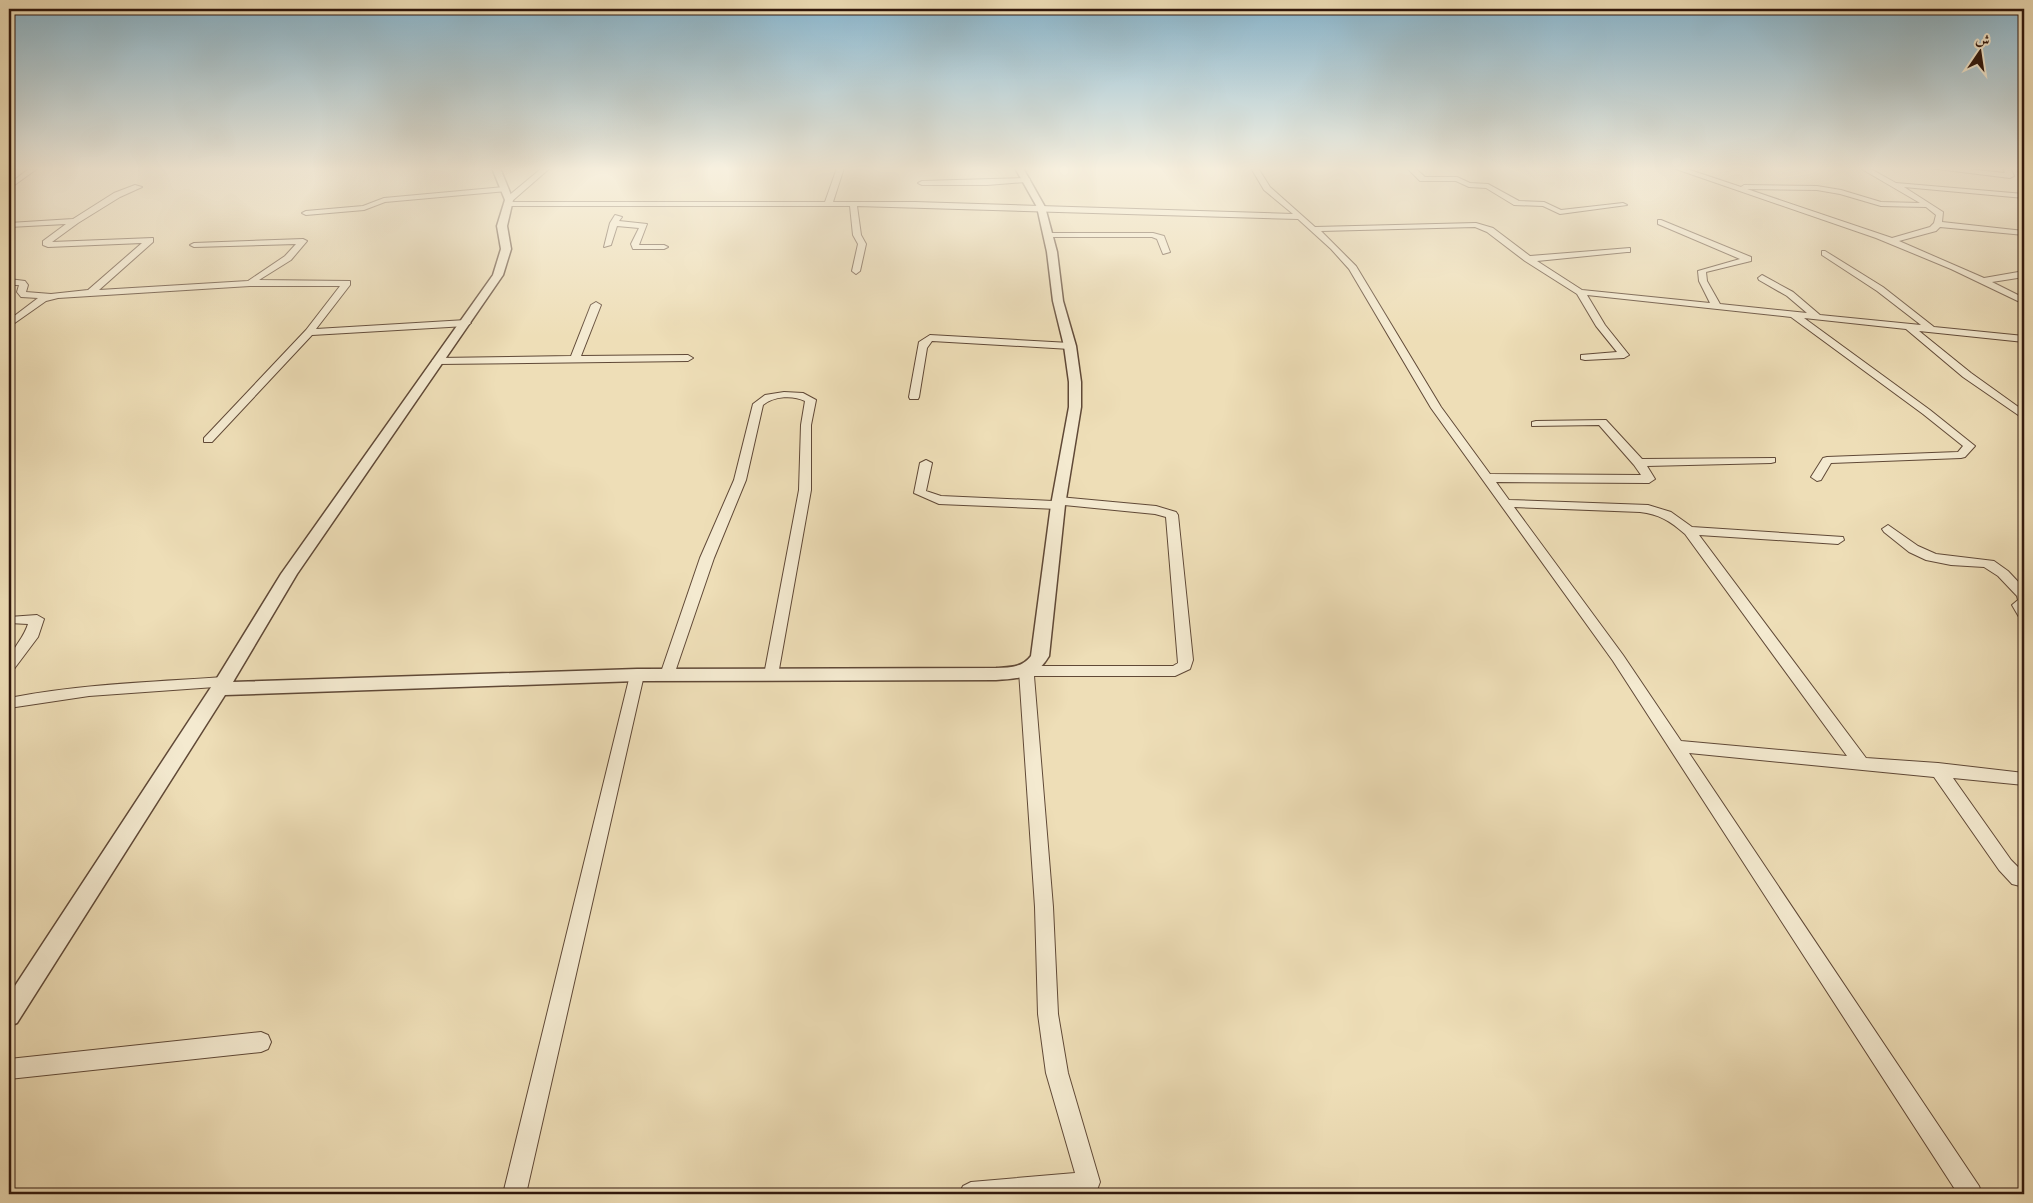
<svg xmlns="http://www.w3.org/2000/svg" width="2033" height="1203" viewBox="0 0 2033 1203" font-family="'IM FELL Double Pica',Amiri,serif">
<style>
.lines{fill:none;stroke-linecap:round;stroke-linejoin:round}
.minor-casing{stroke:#604937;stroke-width:2}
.tertiary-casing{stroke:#604937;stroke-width:3}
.minor{fill:#f4ead0;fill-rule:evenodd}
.tertiary{fill:#f4ead0;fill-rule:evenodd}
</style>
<rect width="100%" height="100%" fill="#eedeb7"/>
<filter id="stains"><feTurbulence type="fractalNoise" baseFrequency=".004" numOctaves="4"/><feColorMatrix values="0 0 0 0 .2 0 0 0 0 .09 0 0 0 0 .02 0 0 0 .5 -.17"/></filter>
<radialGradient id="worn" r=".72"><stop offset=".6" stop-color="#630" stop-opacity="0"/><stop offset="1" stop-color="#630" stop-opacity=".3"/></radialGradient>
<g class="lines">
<defs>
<path id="minor" d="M9,168H20L9,171Z
M30,168H38L9,189V184Z
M542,168H550L511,202H825L837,168H844L833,202H915L1293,214L1264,190L1251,168H1258L1270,187L1315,227L1476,223L1493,228L1530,256L1630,248V252H1627L1537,261L1582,290L1710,303L1699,281L1698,271L1740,259L1658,224V220H1661L1751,257V261L1706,272L1707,281L1720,304L1807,313L1787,296L1759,280L1758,278L1762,275L1793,292L1820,315L1921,325L1877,291L1822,255V251H1825L1883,287L1934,327L2024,336V342L1919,331L1971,373L2024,411V419L1963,377L1906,329L1804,318L1930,410L1975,446L1965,457L1961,458L1831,463L1821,480L1817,481L1811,477L1823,458L1827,457L1958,452L1963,446L1923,414L1791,317L1587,295L1605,325L1629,355L1624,358L1585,360L1581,359V355L1617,352L1596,326L1577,294L1525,261L1487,232L1475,227L1321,231L1356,266L1441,407L1490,474L1641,475L1634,465L1599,425L1532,426V422L1536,421L1606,420L1642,459L1775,458V462L1771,463L1647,466L1655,479L1649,483L1496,482L1509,500L1648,505L1671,512L1692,527L1843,537L1844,540L1838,544L1699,535L1866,758L1938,763L2024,773V785L1953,778L2011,860L2024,873V887L2012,884L1999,870L1934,777L1689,753L1979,1186L1982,1194H1958L1613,661L1431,408L1349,269L1331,249L1298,219L857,206L861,235L866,244L860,271L856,274L852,271L858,244L853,235L850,206H505L506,198ZM1514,507L1640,512C1659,514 1670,521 1685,534L1847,756L1681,741L1623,655Z
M1407,168H1415L1425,177H1457L1470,183L1488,184L1519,201L1544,202L1561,210L1623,203L1627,205L1560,214L1543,206L1514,205L1486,188L1469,187L1456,181H1420Z
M1673,168H1684L1741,187L1744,185L1817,186L1841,190L1881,202L1920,203L1860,168H1869L1896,183L2024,194V198L1904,187L1943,212L1942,222L2024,231V235L1940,227L1936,231L1899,241L1984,278L2024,271V277L1992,282L2024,298V304L1951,269L1876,238ZM1747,189L1817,190L1840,194L1881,206L1926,207L1936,215L1934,223L1930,227L1892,238Z
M1929,168H1957L2005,173L2003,168H2010L2014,176L2010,178Z
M1029,178L1030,180L1026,182L987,185H922L918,183L922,181Z
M135,185L142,187L120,197L78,223L52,242L153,238V242L99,290L248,281L285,256L296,244L194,247L190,245L194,243L303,239L307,241L291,260L259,280L350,281V285L316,329L466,320L471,323L466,326L312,335L212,442H204V438L306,330L340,286H250L58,298L46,301L9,327V320L38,298L21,297L17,292L19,285H9V279L25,281L28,285L26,292L51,294L88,290L142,243L48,247L43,245V241L66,224L9,227V223L73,219L114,193Z
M504,187L508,189L507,191L385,202L364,210L306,215L302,213L306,211L363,206L384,198Z
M615,215L622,217L619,221L647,224L639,245H664L668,247L664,249H633L631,244L639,228L617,226L611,245L604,247L610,223Z
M1047,233H1153L1164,236L1170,252L1163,254L1157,239L1152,237H1044V233Z
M596,302L601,305L581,356L688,355L693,358L688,361L437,364L432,361L437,358L571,356L591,305Z
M930,335L1070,343L1075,346L1070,349L932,341L927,348L919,397L918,399H910L909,397L919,342Z
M784,392L803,393L816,400L811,425V490L778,675L771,680L764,675L799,490L801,425L805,401C793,395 774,396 763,405L746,480L714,558L674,675L672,679H662L660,675L700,558L734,480L753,404L765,395Z
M926,460L932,463L926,491L941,496L1053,501L1059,497L1156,506L1176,512L1178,515L1193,660L1190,669L1175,676H1034L1053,907L1058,1014L1068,1073L1100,1182L1097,1190L1089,1193L959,1194L963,1186L971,1182L1075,1173L1046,1073L1038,1014L1035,907L1019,671L1026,666H1173L1178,663L1166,517L1155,514L1064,505L1058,509L939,504L914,493L920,463Z
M1888,525L1918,546L1936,554L1994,561L2008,571L2024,588V618L2019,617L2012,605L2018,600L2017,596L1998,576L1984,567L1951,565L1926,560L1909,552L1884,532L1882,529Z
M37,615L44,619L38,637L14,669L9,671C9,647 21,645 28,624L9,623V617Z
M637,670L644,675L526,1194H503L630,675Z
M224,677L229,678L232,682L229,686L89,696L9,708V698C80,684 152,682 224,677Z
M261,1032L268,1035L271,1042L268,1049L261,1052L9,1079V1059Z"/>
<path id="tertiary" d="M492,168H500L513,200L507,226L511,249L503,275L297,574L233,682L637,669L996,668C1010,667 1022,668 1031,656L1051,505L1069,407V382L1064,346L1053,301L1047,252L1037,207L1015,168H1023L1045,207L1057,252L1063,301L1076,346L1081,382V407L1065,505L1049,656C1037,677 1019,679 996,680L637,681L225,695L17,1023L9,1026V995L217,678L281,574L493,275L501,249L497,226L505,200Z"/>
</defs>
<use href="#minor" class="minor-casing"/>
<use href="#tertiary" class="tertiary-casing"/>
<use href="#minor" class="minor"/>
<use href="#tertiary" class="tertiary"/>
</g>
<linearGradient id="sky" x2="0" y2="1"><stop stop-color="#88b7d0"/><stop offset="0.5" stop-color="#f7f0df"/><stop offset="1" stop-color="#f7f0df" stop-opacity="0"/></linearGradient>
<rect width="2033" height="337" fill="url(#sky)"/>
<rect width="2033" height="1203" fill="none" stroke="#eedeb7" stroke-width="30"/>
<rect x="10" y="10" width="2013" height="1183" fill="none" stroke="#30170c" stroke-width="2.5"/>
<rect x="15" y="15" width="2003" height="1173" fill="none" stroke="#30170c"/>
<g transform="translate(1980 52) rotate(13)" stroke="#f4ead0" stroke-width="4" paint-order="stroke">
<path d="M0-4L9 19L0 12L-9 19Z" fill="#30170c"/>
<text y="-8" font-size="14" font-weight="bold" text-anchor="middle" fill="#30170c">ش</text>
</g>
<rect width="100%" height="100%" filter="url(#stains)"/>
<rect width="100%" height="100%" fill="url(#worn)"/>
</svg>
